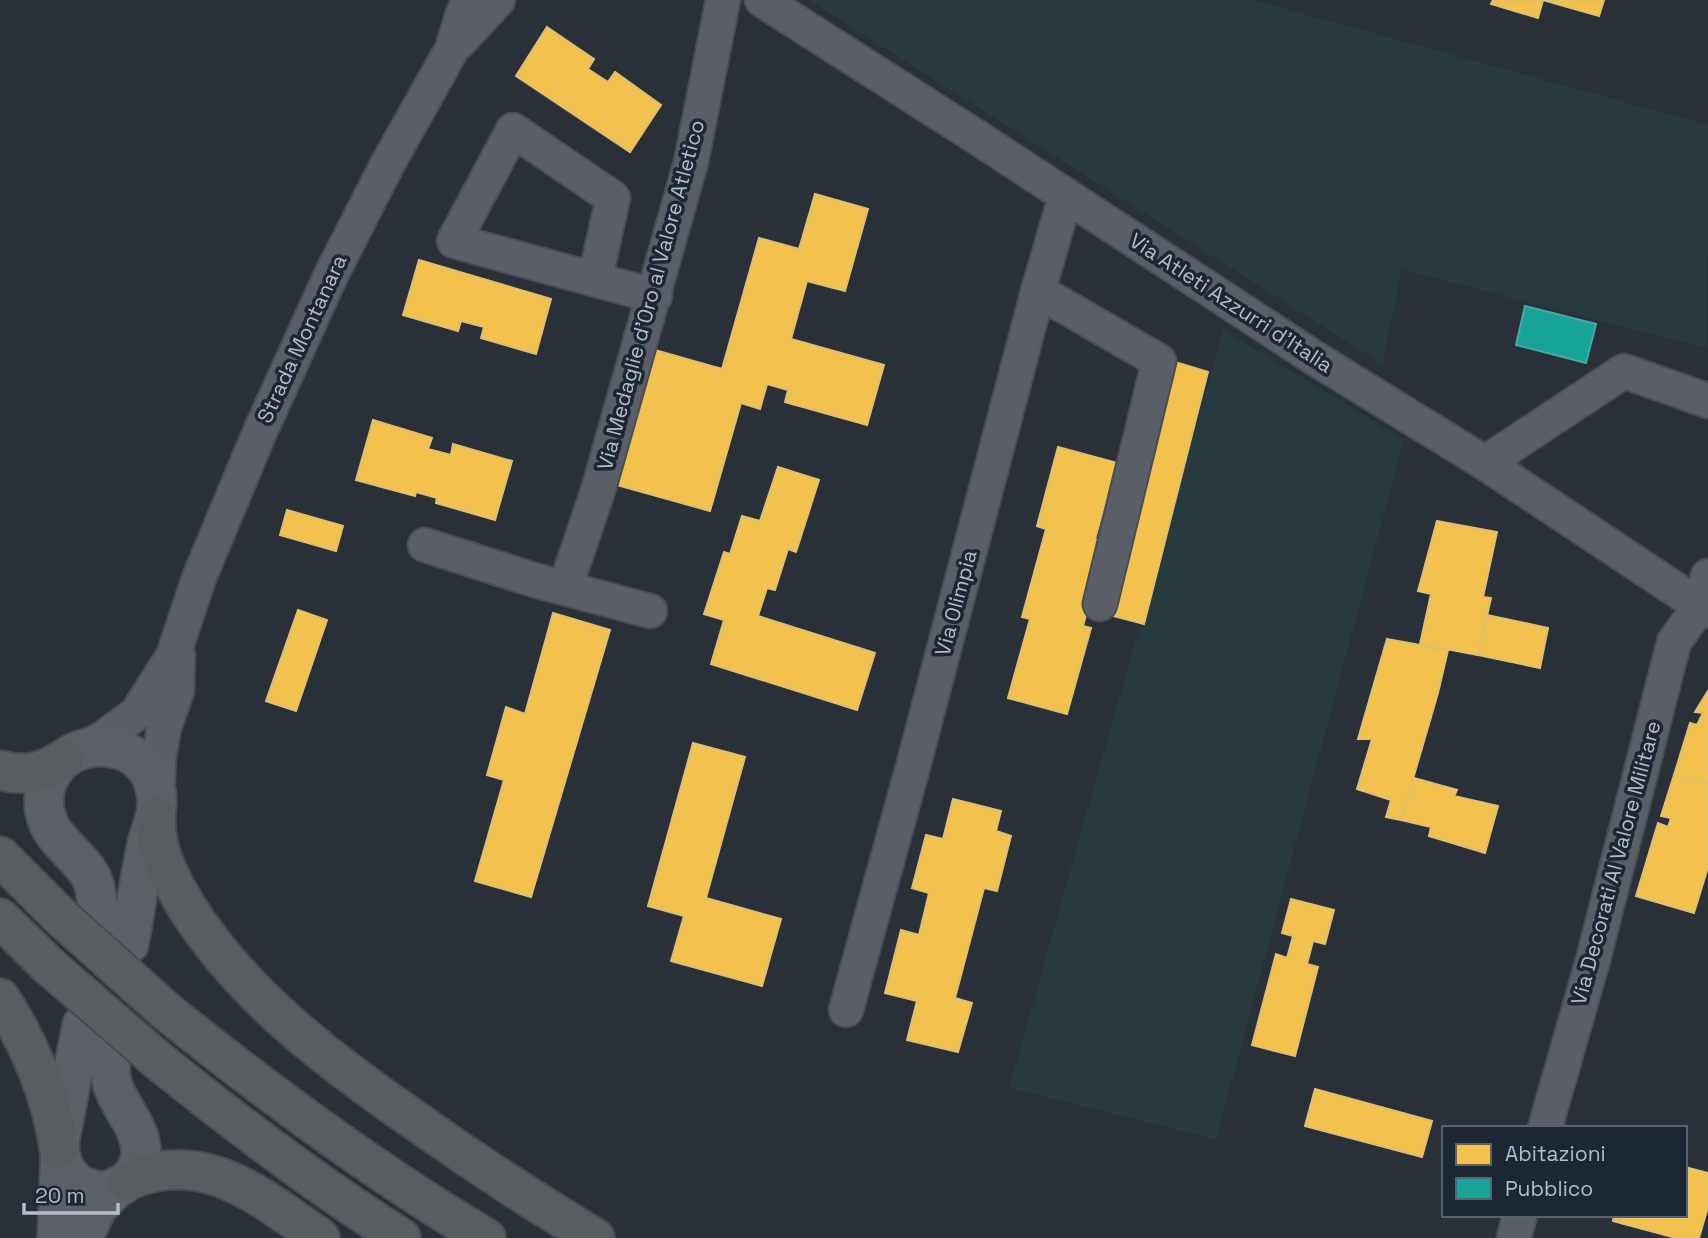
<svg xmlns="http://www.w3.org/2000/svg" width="1708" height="1238" viewBox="0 0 1708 1238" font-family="'Space Grotesk',sans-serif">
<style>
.green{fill:#273a3e}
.homes{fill:#f2c14e;stroke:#dfc073;stroke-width:2}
.public{fill:#17a398;stroke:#46aaa7;stroke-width:2}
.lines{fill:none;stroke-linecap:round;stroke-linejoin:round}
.minor-casing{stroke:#484c53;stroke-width:37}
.major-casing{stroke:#484c55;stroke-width:42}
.highway-casing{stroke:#474c53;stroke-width:42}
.minor{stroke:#5a5e66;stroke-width:33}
.major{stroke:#5c6168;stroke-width:38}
.highway{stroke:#5a5d60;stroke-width:38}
.highway-bridge-casing{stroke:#474c53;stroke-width:42;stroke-linecap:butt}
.highway-bridge{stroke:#5a5d60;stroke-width:38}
.labels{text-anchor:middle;stroke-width:7;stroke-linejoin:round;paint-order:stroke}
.street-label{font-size:21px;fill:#b4bcc9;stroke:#1d2633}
</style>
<rect width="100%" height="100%" fill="#2a3038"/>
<path class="green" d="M809,0H1253L1708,125L1707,348L1402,270L1382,364Z
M1223,330L1404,439L1216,1140L1009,1088Z"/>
<path class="homes" d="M1493,0H1604L1599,16L1543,0L1538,18L1491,4Z
M547,27L594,59L588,69L608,82L615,72L661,105L630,152L516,76Z
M815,194L868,209L845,291L807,281L791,339L884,365L867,425L785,402L788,390L767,384L760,409L741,403L710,511L617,485L655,350L722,369L759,238L799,249Z
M419,260L551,299L536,354L481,338L484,327L461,321L458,331L403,315Z
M1175,362L1208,372L1144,624L1110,615Z
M373,420L432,438L428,449L451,455L453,444L512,461L495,520L436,503L437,498L416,492L415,496L356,480Z
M1058,447L1117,463L1095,539L1106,542L1083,626L1091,628L1067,714L1008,698L1030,619L1022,617L1046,529L1037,526Z
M778,467L819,480L796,552L788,549L775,590L767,588L758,616L875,653L857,710L711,664L724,620L704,614L724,552L730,554L742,516L760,521Z
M287,510L343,526L336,551L280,535Z
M1437,521L1497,532L1483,597L1491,598L1478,655L1420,644L1431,594L1418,591Z
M298,610L327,620L296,711L266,701Z
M553,613L610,630L531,897L475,881L504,780L487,775L506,707L525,714Z
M1487,615L1548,628L1540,668L1478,655Z
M1387,639L1448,650L1438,693L1401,820L1386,817L1391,800L1357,789L1372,739H1358Z
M1708,691V784L1674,775L1690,723L1697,725L1703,713L1695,712Z
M693,743L745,757L706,898L781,919L762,986L671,961L684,916L648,906Z
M1674,775L1708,784V867L1694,913L1636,896L1658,823L1668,827L1671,818L1661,816Z
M1414,778L1457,790L1454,796L1498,806L1485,853L1429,836L1431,827L1401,820Z
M953,799L1001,811L996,831L1011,836L997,891L984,888L955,998L972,1003L958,1052L907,1040L917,1001L885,993L901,930L919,935L929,893L912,888L926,835L943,839Z
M1291,899L1334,910L1325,944L1313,941L1307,964L1318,967L1295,1056L1252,1045L1276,954L1287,958L1293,936L1282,933Z
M1315,1089L1432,1121L1422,1157L1305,1126Z
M1685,1167L1708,1173V1207L1699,1238H1676L1613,1221L1614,1215H1685Z"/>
<path class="public" d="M1525,306L1596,324L1586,363L1516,345Z"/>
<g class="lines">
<defs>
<path id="minor" d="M762,0L975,136L1316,359L1485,463L1708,611
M459,42L498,0
M595,279L613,198L513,130L454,241L655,296
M1038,291L1159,361L1100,604
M1485,463L1624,371L1708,401
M425,545L534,580L650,611
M565,587L597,494L691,162L723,0
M76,751L102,739L137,713L173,656L199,578L259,434L331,275L387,165L452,49L462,16L469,0
M157,798L159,756L164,728L177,691L178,655
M846,1010L914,763L1038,291L1066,195
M1545,1128L1593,960L1674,642L1700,606L1708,576
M1514,1237L1520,1215"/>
<path id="major" d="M99,917C97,903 97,888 90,875C74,849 43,836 44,800C46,734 145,727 156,792C160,811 151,827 147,844C140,877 135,911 129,944
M82,1025L60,1139C54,1194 122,1210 139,1163C149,1134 119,1109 112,1083C109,1072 110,1061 111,1050
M57,1238L60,1158
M83,1238L97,1208L118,1186"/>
<path id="highway" d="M0,770C24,777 43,773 64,759
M156,817C154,849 170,879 186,906C242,995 328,1060 413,1119C472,1161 533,1201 595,1238
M0,856L60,916
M0,918L48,965
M0,998C29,1042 52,1096 59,1149
M166,1011C268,1093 373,1171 486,1238
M155,1058C234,1122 315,1184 401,1238
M127,1181C204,1147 259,1196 320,1238"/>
</defs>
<use href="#minor" class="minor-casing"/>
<use href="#major" class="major-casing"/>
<use href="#highway" class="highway-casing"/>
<use href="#minor" class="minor"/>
<use href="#major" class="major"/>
<use href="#highway" class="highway"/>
<defs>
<path id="highway-bridge" d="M60,916L166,1011
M48,965L155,1058"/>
</defs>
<use href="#highway-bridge" class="highway-bridge-casing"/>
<use href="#highway-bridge" class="highway-bridge"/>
</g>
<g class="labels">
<g class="street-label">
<text transform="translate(651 295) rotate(-75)" y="7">Via Medaglie d'Oro al Valore Atletico</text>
<text transform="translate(1231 303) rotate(33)" y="7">Via Atleti Azzurri d'Italia</text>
<text transform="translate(302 339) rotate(-65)" y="7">Strada Montanara</text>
<text transform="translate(956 603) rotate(-75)" y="7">Via Olimpia</text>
<text transform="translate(1616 863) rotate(-75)" y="7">Via Decorati Al Valore Militare</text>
</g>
</g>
<rect x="1442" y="1126" width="245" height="91" fill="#1d2633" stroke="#59626f" stroke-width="2"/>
<rect x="1456" y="1144" width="35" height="21" fill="#f2c14e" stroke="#59626f" stroke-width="2"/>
<text x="1505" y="1161" font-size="21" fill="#b4bcc9">Abitazioni</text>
<rect x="1456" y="1178" width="35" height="21" fill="#17a398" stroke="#59626f" stroke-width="2"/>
<text x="1505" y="1196" font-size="21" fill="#b4bcc9">Pubblico</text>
<path d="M24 1203v10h94v-10" fill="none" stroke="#b4bcc9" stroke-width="3.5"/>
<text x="35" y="1203" font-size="21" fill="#b4bcc9" stroke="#1d2633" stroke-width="5" paint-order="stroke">20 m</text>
</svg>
